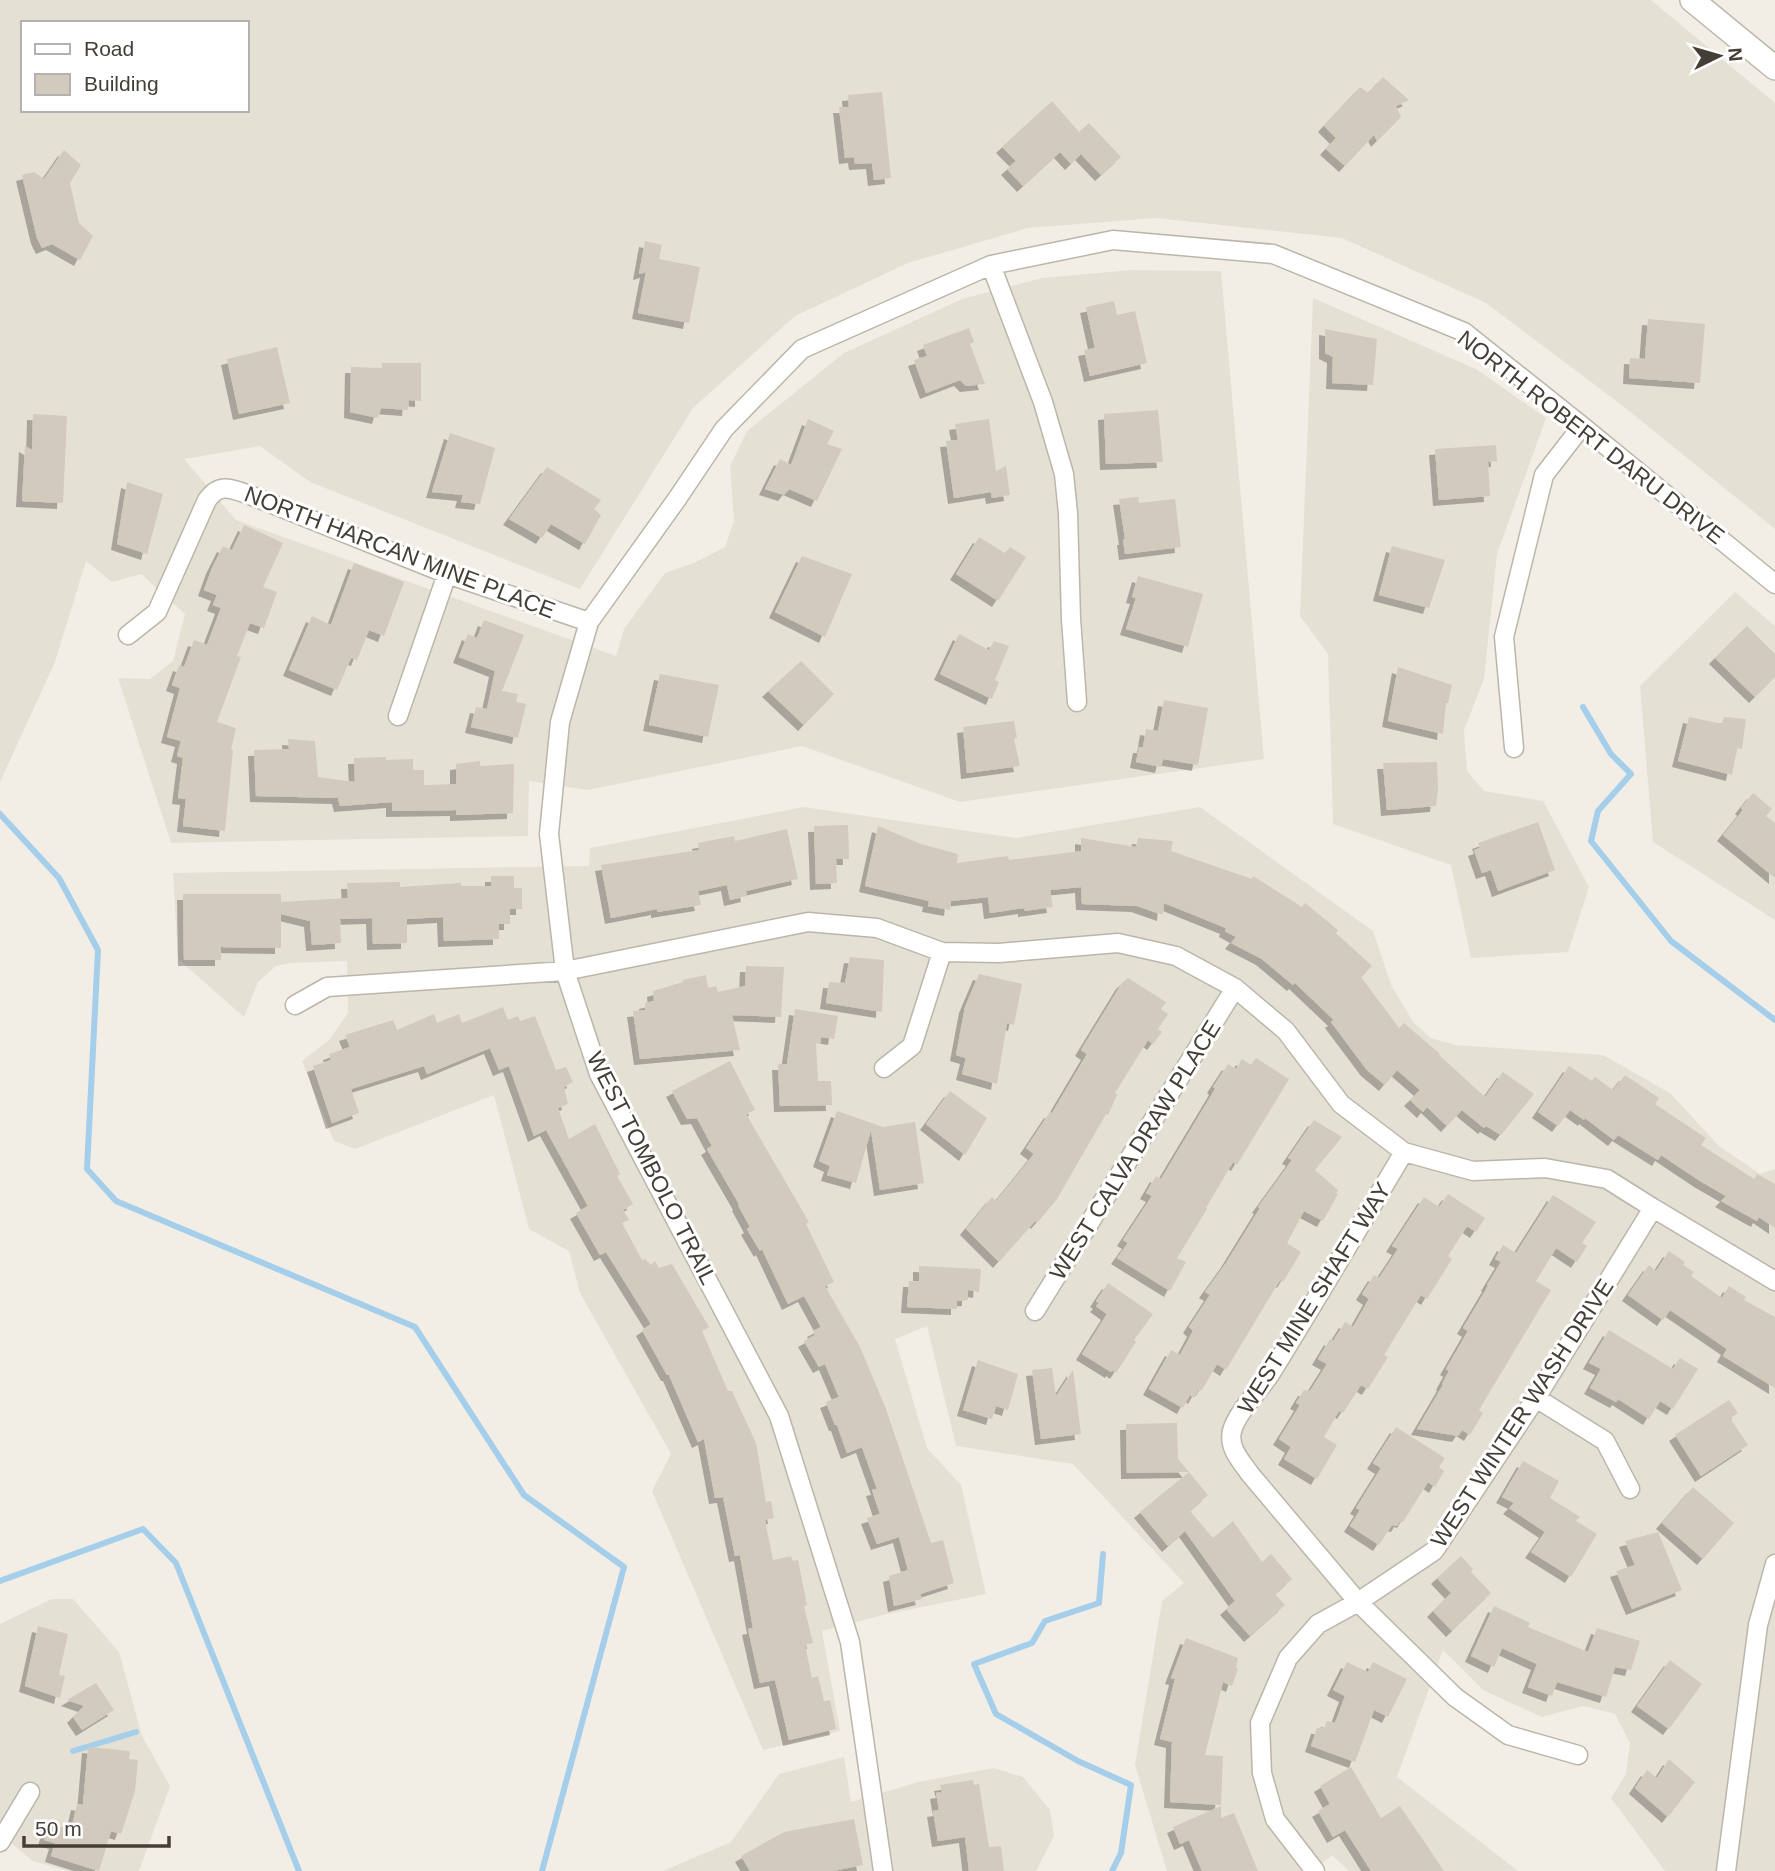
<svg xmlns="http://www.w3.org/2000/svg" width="1775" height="1871" viewBox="0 0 1775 1871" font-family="Helvetica,sans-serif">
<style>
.residential{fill:#e5e0d4;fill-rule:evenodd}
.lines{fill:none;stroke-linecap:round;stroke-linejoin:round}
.stream{stroke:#a5ceeb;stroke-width:6}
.building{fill:#d2cabc;filter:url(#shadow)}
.minor-casing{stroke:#bcb6a9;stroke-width:21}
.tertiary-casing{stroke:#bcb6a9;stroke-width:26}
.minor{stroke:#fff;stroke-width:18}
.tertiary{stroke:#fff;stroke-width:23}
.labels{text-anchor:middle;stroke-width:6;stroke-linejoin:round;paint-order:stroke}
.street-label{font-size:23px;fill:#443e36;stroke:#fff}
</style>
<defs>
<filter id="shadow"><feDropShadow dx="-6" dy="6" stdDeviation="0" flood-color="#0004"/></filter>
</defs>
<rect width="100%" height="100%" fill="#f2eee6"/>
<path class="residential" d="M0,0H1651L1775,103V529L1623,406L1486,303L1342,238L1156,218L1028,228L908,263L795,316L693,408L580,589L310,482L260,446L184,459L236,520L616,656L624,629L665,573L694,563L725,547L734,521L730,466L747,431L844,353L962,299L1042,278L1131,270L1221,271L1264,759L960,802L802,746L588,790L529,781L528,836L171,843L118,678L150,679L173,661L185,614L141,574L112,582L86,561L55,662L0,782ZM23,23H247V110H23Z
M1313,298L1476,369L1546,418L1497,554L1484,679L1464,730L1467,771L1484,791L1543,801L1589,887L1568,952L1471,958L1451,865L1333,824L1328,654L1300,616Z
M1735,592L1775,626V920L1653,842L1640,686Z
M804,807L1016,838L1200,807L1373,931L1392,987L1414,1023L1431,1038L1456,1045L1603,1055L1670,1093L1719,1146L1760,1174L1775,1169V1871H1665L1611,1798L1626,1774L1630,1743L1615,1714L1583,1706L1542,1717L1483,1690L1443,1650L1397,1777L1518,1871H1349L1332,1855L1313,1871H1167L1135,1765L1162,1601L1184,1583L1073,1464L956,1446L927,1326L895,1339L927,1448L961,1485L986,1594L883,1615L822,1631L840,1731L763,1750L652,1491L671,1454L580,1293L569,1251L529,1229L494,1095L355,1149L334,1141L302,1061L329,1040L348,1013L347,961L291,963L276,966L258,982L244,1017L178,959L173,873L589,866L590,848Z
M52,1599H73L119,1652L142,1736L170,1786L139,1871H68L33,1861L0,1834V1624Z
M844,1757L851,1802L918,1782L994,1768L1023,1777L1050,1810L1054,1836L1036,1871H663L731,1842L779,1774Z"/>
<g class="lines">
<path class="stream" d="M1583,707L1611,754L1631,774L1598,811L1591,841L1671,941L1775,1020
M0,814L59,878L98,950L87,1169L116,1201L415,1327L524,1495L624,1567L542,1871
M1103,1554L1099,1603L1045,1621L1032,1643L974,1664L996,1714L1078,1761L1131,1785L1121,1853L1112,1871
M0,1581L143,1529L176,1563L299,1871
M73,1751L136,1732"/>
</g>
<path class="building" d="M1383,77L1409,100L1396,106L1401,117L1377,141L1374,135L1345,166L1326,149L1336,138L1324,126L1360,87L1368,93Z
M882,92L891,178L874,180L872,163L855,164L854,157L845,158L839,107H849L848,95Z
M1052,101L1079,132L1089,123L1121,157L1101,175L1081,154L1071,164L1060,152L1023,186L1007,169L1016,161L1002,147Z
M64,150L81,165L70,183L79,223L93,236L80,260L52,244L42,248L37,238L22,175L34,172L44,179Z
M645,241L662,245L659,259L700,267L689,323L638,313L646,272L639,274Z
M1114,301L1117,315L1135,311L1147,363L1090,376L1084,350L1095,348L1086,307Z
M1648,319L1705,324L1700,383L1629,378L1630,358L1645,359Z
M969,328L974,342L970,344L985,384L966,386L960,380L926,393L914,360L927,356L923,345Z
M1325,329L1377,339L1373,385L1332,383L1333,357L1325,353Z
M277,347L290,403L239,414L227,359Z
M382,363H421V401L409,400L408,410L381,408L378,418L350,412L351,367L382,368Z
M1158,410L1163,462L1106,464L1104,414Z
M33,414L67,416L63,503L22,501L25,446L32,450Z
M808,419L834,431L827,444L842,449L817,501L789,489L784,495L765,489L780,459L791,465Z
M989,419L996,471L1006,466L1010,495L992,498L991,492L954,498L946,441L958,440L955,424Z
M450,433L495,448L480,504L461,502L463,495L432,492Z
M1496,445L1497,461L1488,462L1490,496L1439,500L1435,449Z
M547,467L601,500L594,509L601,515L585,544L551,524L542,538L509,519Z
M127,482L163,494L147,554L117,544Z
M1138,497L1139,503L1175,499L1181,547L1125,554L1123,539H1125L1119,499Z
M244,525L283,543L263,587L277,592L264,628L250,623L237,656L241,657L217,722L236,728L231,750H233L225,831L183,826L186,799L178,798L183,758L177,756L181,741L167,737L180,688L172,685L179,665L184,667L194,640L207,645L221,608L213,605L217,595L204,590L212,568L223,546L232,550Z
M979,537L1005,553L1010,547L1026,557L998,601L956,574Z
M1392,546L1445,560L1429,608L1379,595Z
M802,556L852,574L825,637L775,612Z
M354,563L404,582L384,636L369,630L357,660L351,658L337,690L289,670L312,616L331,625Z
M1138,576L1203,594L1188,647L1126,629L1136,598L1132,597Z
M484,620L524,635L502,691L518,694L516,702L526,704L518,738L471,727L476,707L487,709L495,671L459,657L468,634L477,638Z
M1747,626L1775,654V677L1755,697L1715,658Z
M959,634L989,650L994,641L1009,646L995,680L999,682L992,699L940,674Z
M801,661L834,694L804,725L768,691Z
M1398,667L1452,685L1448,703H1446L1443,734L1388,721Z
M660,674L719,685L708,737L649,725Z
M1164,700L1208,708L1198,765L1163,759L1161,767L1136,762L1139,747H1143L1146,729L1158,731Z
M1689,717L1722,724L1724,717L1746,719L1742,749L1737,748L1732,775L1678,761Z
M1014,721L1017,738L1014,739L1020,766L967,773L963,727Z
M288,739L315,741L318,777L355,782L354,758L386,757V760L413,759V770H424V785L456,784V764L480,761V766L514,764L513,813L456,815V810L392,811V802L340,806L338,798L256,796L254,750L289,749Z
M1437,762L1438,787L1436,806L1387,810L1383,763Z
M1753,793L1772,809L1766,816L1775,823V878L1723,835L1743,810L1741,808Z
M1538,822L1555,870L1498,891L1491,870L1482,873L1474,850L1480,848L1478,843Z
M848,825L849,859H836L837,883L816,884L814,826Z
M878,826L921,844L958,854L957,863L1008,856L1009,860L1081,851V838L1136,847L1138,838L1173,841L1171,851L1252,879L1253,876L1302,907L1305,903L1338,930L1336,933L1372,966L1361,977L1399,1028L1404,1023L1440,1054L1439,1055L1485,1097L1503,1072L1534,1094L1501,1135L1486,1126L1484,1128L1462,1110L1447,1126L1427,1107L1423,1112L1410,1100L1420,1090L1397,1070L1385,1085L1367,1070L1331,1022L1334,1020L1295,983L1293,985L1262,959L1231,943L1236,937L1225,931L1226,928L1164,903L1163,915L1137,906L1082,904L1081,887L1050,890L1053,907L1024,911V908L990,913L988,897L951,901L950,910L928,906L929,901L865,886Z
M787,829L798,879L746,891L747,896L730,900L727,885L698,891L701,905L657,912V909L611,918L601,865L699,850L698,843L734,836L735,841Z
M491,876H514V888H522V909H510V924H499V939L444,941L443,917L407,919V943L373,944L372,918L340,919L341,943L312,945L310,921L281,914V948L221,947V960H184L183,894H281V902L348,898L347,883L400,882V887L461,883V886H491Z
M850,957L884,960L882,1012L826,1003L829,982L845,983Z
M746,966L784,967L781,1017L732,1015L740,1050L640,1059L633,1011L645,1010V1003L654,1001L653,991L683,982V980L706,975L708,988L716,986L718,992L745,986Z
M979,974L1022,984L1014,1025L1007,1023L997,1084L962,1074L966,1058L956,1055L965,1007Z
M1128,978L1166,1002L1161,1009L1168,1014L1158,1029L1162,1032L1153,1044L1148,1040L1115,1093L1117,1095L1108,1115L1106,1114L1057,1199L1037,1223L1035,1221L999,1262L966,1229L992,1197L996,1201L1034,1154L1026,1148L1050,1112L1052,1113L1087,1054L1081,1050L1122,983Z
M503,1007L508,1020L518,1016L520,1021L535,1016L556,1070L566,1067L573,1082L564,1087L568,1104L558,1108L569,1139L595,1124L620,1174L617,1176L633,1204L623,1210L629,1220L622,1223L642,1260L645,1259L651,1265L655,1261L659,1268L672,1264L709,1327L702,1331L728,1391H732L756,1443L766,1502L771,1501L774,1518L765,1520L773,1560L791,1556L793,1561L798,1560L807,1605L804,1606L813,1643L805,1645L812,1678L818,1676L824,1701L830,1700L836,1729L789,1740L775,1680L760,1683L748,1629L753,1628L740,1555L735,1556L723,1497L715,1498L704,1439L698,1442L669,1375H667L642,1330L651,1324L606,1252L600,1255L576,1213L588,1206L546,1130L534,1136L509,1066L499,1070L490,1048L427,1074L424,1066L351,1089L359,1113L332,1123L313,1066L331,1060L329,1054L350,1047L345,1035L393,1020L397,1030L434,1014L437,1023L459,1014L462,1023Z
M795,1009L838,1016L834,1039L821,1037L820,1044L816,1043L818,1081H831L832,1105L780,1106L778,1064H787Z
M1256,1058L1289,1079L1237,1165L1233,1162L1206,1208L1207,1209L1177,1258L1186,1262L1170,1291L1117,1258L1128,1243L1123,1240L1152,1196L1146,1193L1156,1176L1161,1179L1215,1089L1213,1087L1228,1064L1236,1069L1242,1059L1251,1065Z
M730,1061L755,1110L746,1114L809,1222L806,1224L834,1282L825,1286L860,1347L886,1409L931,1543L943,1540L954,1583L920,1594L922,1599L894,1606L889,1576L908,1570L899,1537L877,1544L867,1518L880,1514L872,1490L877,1489L862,1447L847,1453L837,1425H835L826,1402L839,1397L825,1364L819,1367L804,1341L815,1335L813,1331L821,1327L804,1296L788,1304L762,1249L760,1251L747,1229L750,1227L738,1205L739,1204L707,1149L712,1146L697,1118L687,1119L672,1091Z
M1569,1066L1592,1081L1595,1077L1613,1090L1625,1075L1659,1098L1655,1104L1706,1138L1701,1145L1754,1179L1757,1174L1775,1184V1228L1759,1217L1757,1221L1721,1201L1726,1196L1700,1181L1661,1155L1658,1160L1618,1135L1614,1140L1585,1118L1584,1120L1570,1110L1558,1126L1538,1112Z
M950,1091L987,1118L965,1155L926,1124Z
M837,1111L883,1127L915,1122L924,1183L880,1190L871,1130L856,1183L827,1175L830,1166L819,1161Z
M1314,1120L1342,1137L1315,1170L1338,1190L1336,1193L1338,1194L1323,1221L1304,1211L1287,1243L1301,1252L1283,1282L1280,1280L1226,1370L1217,1364L1202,1390L1198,1391L1194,1398L1190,1395L1183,1408L1149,1389L1171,1350L1180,1355L1193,1331L1189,1327L1210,1295L1205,1292L1226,1263L1260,1208L1258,1207L1292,1160L1288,1158Z
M1448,1194L1485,1218L1476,1232L1467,1226L1448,1256L1452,1259L1427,1299L1421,1295L1384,1355L1388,1357L1368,1389L1361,1385L1343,1413L1339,1411L1324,1437L1337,1445L1317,1479L1284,1459L1291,1447L1279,1439L1300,1405L1296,1403L1304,1390L1310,1391L1327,1364L1318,1359L1330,1339L1333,1341L1345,1322L1353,1327L1369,1299L1362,1294L1374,1275L1379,1278L1398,1249L1392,1246L1424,1197L1439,1207Z
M1553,1195L1596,1222L1582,1243L1587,1246L1577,1262L1556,1248L1536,1281L1551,1290L1479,1410L1483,1413L1470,1435L1462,1430L1458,1436L1417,1429L1443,1385L1442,1384L1449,1371L1446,1369L1468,1331L1463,1328L1488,1286L1487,1285L1501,1262L1495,1259L1503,1245L1516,1253Z
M1669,1251L1685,1262L1683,1265L1694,1272L1691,1276L1722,1298L1729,1286L1746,1297L1744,1300L1775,1317V1388L1723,1356L1727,1349L1670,1310L1663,1320L1628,1295L1649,1265L1656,1271Z
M919,1266L981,1269L979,1292L968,1290V1300L957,1301V1309L907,1307L909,1281H919Z
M1108,1283L1153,1314L1134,1340L1136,1342L1116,1373L1112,1370L1111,1372L1082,1354L1107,1314L1096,1306L1099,1303L1096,1301Z
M1609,1330L1673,1369L1680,1358L1698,1369L1673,1409L1660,1401L1649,1419L1618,1399L1616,1402L1590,1388L1601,1369L1589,1363Z
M978,1360L1018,1374L1008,1410L996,1406L992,1419L963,1410Z
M1052,1368L1056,1396L1073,1370L1081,1434L1041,1439L1032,1370Z
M1729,1400L1738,1413L1730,1418L1748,1445L1701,1476L1675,1435Z
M1177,1423L1178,1459L1189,1472L1127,1473L1126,1424Z
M1396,1427L1445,1458L1439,1467L1444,1471L1435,1487L1428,1482L1403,1522L1400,1521L1397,1526L1392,1525L1379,1545L1350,1526L1360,1510L1356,1508L1381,1468L1373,1463Z
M1523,1461L1559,1481L1550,1498L1580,1517L1576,1521L1597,1534L1571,1577L1531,1552L1545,1532L1509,1508L1514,1503L1502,1497Z
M1189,1472L1208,1495L1190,1511L1213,1538L1233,1521L1262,1562L1271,1554L1292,1579L1275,1594L1285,1605L1250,1636L1226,1609L1235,1601L1185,1531L1168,1546L1140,1512Z
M1693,1487L1734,1523L1703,1559L1662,1523Z
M1658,1532L1682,1590L1632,1609L1616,1571L1635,1565L1625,1541Z
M1461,1556L1473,1569L1471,1572L1491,1593L1452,1631L1433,1611L1451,1593L1437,1578Z
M1494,1606L1530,1623L1528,1627L1588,1652L1597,1628L1640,1641L1631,1670L1615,1667L1606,1697L1557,1682L1552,1696L1528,1687L1537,1664L1502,1648L1494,1667L1471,1656Z
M38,1626L68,1634L59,1675L65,1676L60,1698L25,1686Z
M1186,1638L1238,1658L1236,1668L1238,1669L1232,1686L1223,1682L1205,1755L1223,1756L1221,1805L1170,1802L1172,1742L1160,1739L1175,1679L1171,1678Z
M1670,1660L1702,1684L1669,1729L1637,1706Z
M1347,1662L1368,1672L1373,1662L1407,1679L1388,1717L1374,1710L1355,1762L1311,1746L1317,1728H1324L1327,1721L1335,1723L1345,1696L1333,1690Z
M96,1683L114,1710L82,1730L73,1717L84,1706L67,1700Z
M88,1747L130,1751L129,1759L138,1760L135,1791L121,1834L111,1831L99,1871L51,1856L55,1843L44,1840L49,1823L71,1830L77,1804L83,1805Z
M1669,1759L1695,1782L1668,1817L1635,1788L1647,1770L1657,1778Z
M1351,1767L1381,1818L1400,1806L1444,1871H1371L1345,1830L1333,1837L1318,1811L1330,1804L1320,1786Z
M973,1780L974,1785L979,1784L989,1847L1001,1846L1004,1871H969L965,1837L938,1841L933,1811L939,1810L936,1793L942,1792L940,1785Z
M1221,1806V1818L1234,1813L1258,1871H1202L1189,1840L1180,1844L1173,1827Z
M854,1819L863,1865L833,1871H750L741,1856L784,1832Z"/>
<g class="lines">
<defs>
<path id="minor" d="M991,265L1043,402L1064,474L1068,513L1071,619L1077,702
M128,635L157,612L207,500C219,483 230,488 247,494L447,574L589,622
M398,716L447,574
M1514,748L1504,637L1544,475L1582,426
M295,1005L327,987L565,971L808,922L877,928L942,952L999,953L1118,943L1176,956L1235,988L1286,1031L1341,1104L1404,1152L1473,1171L1545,1168L1607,1179L1653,1208L1775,1281
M884,1068L912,1046L942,952
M1404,1152C1360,1226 1316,1300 1271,1373C1260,1390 1237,1412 1232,1431C1228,1448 1241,1461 1250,1474L1358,1602L1455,1697L1508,1735L1578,1755
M1035,1311L1235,988
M1536,1398L1605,1441L1630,1489
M0,1842L30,1792
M883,1871L850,1642L779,1416L599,1074L565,971L549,834L560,722L589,622L677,499L724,429L802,349L991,265L1113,240L1273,254L1464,332L1582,426L1775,584
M1315,1871L1275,1819L1262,1773L1260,1723L1288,1658L1318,1624L1358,1602L1434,1551L1536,1398L1653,1208
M1726,1871L1758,1625L1775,1564"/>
<path id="tertiary" d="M1692,0L1775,68"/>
</defs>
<use href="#minor" class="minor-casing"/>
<use href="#tertiary" class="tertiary-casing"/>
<use href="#minor" class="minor"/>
<use href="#tertiary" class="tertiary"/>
</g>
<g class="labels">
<g class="street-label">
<text transform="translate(1591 437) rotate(38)" y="8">NORTH ROBERT DARU DRIVE</text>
<text transform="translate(400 552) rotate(21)" y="8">NORTH HARCAN MINE PLACE</text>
<text transform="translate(1135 1150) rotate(-58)" y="8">WEST CALVA DRAW PLACE</text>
<text transform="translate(652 1168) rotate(63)" y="8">WEST TOMBOLO TRAIL</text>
<text transform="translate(1314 1298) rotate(-58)" y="8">WEST MINE SHAFT WAY</text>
<text transform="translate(1522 1413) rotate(-57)" y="8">WEST WINTER WASH DRIVE</text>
</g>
</g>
<rect x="21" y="21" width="228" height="91" fill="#ffffff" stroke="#b4b2af" stroke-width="2"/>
<rect x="35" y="44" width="35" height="10" fill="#ffffff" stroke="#b4b2af" stroke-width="2"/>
<text x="84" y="56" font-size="21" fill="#443e36">Road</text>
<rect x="35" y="74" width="35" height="21" fill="#d2cabc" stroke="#b4b2af" stroke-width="2"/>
<text x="84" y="91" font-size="21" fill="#443e36">Building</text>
<g transform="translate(1719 56) rotate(85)" stroke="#ffffff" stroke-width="5" paint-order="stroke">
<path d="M0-5L12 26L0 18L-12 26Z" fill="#443e36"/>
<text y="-10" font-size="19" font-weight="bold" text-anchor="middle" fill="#443e36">N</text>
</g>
<path d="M24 1836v10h145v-10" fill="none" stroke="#443e36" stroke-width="3.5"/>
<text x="35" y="1836" font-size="21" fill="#443e36" stroke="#ffffff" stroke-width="5" paint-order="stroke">50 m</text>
</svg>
